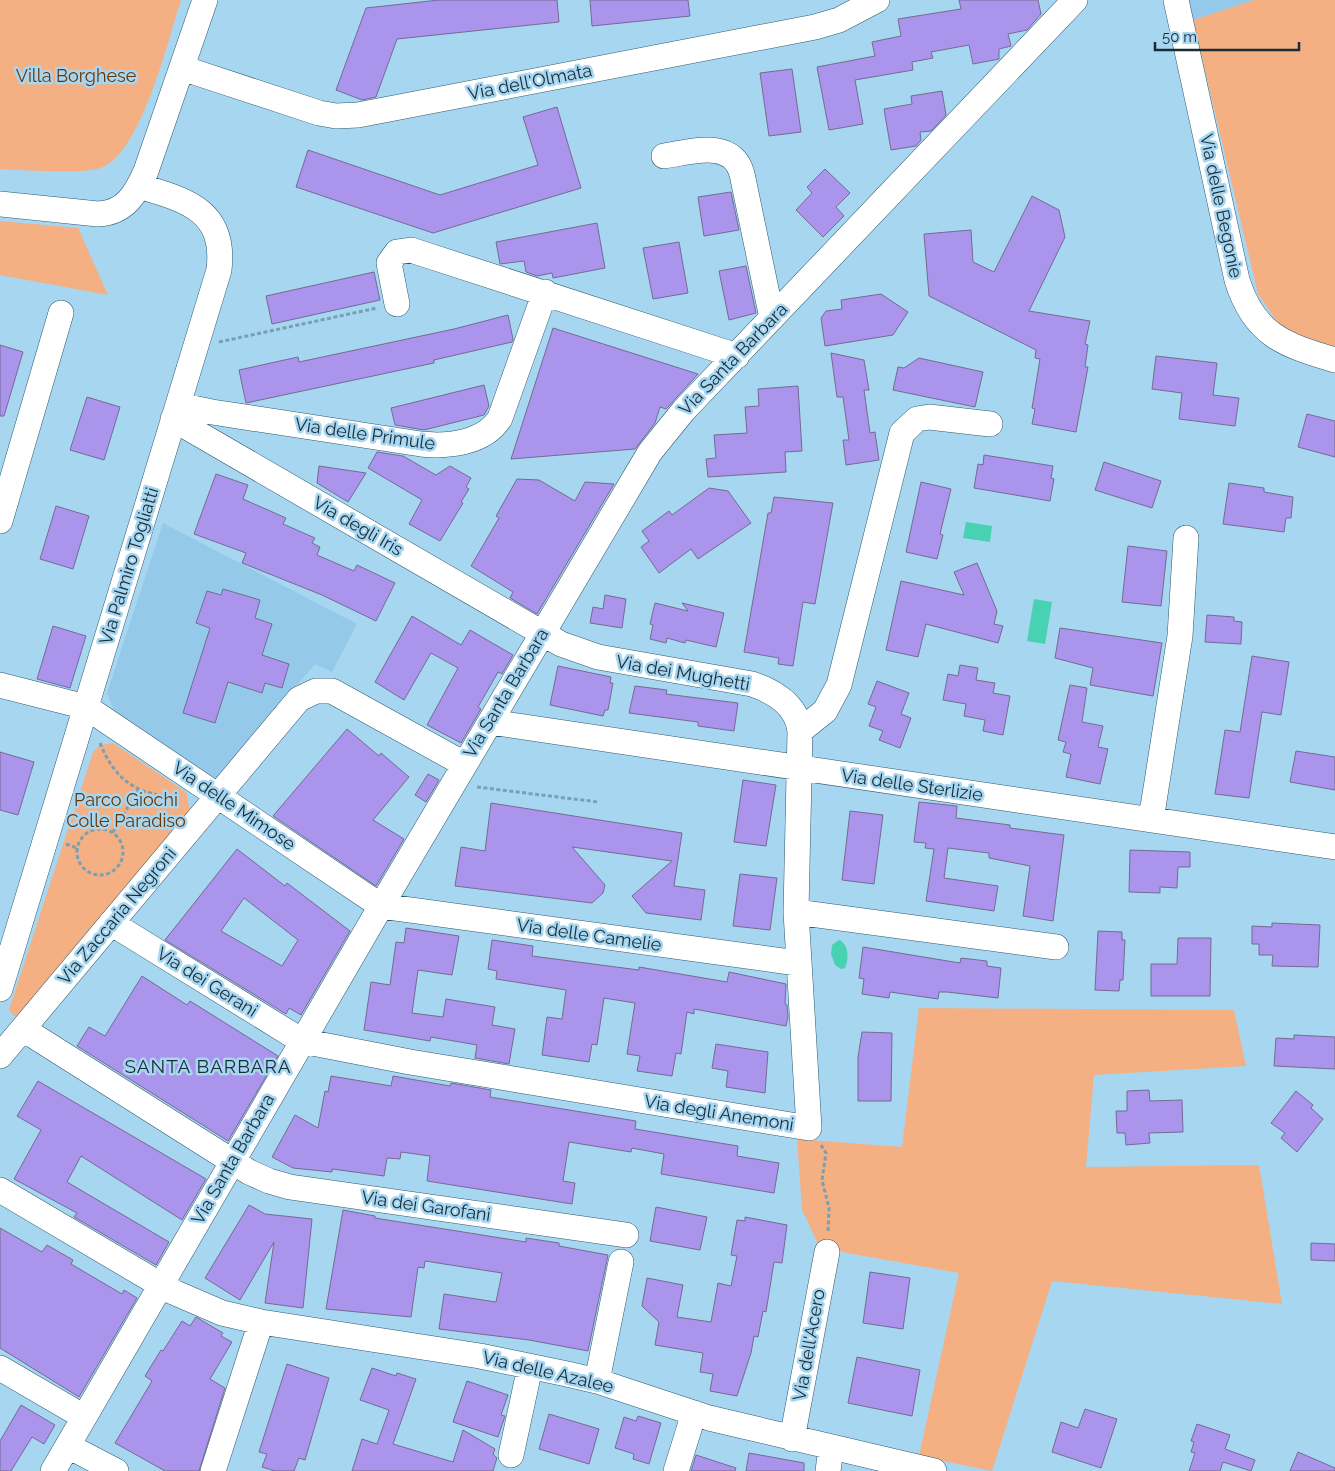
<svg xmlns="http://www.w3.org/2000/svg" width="1335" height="1471" viewBox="0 0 1335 1471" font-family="Raleway,sans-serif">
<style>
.built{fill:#95c9e9}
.green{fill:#f4b083}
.water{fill:#48d1b2}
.building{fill:#aa94ec;stroke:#746b93;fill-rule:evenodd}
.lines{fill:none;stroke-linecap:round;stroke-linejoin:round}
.minor-casing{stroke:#2d5970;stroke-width:26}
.path{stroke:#7a9fb5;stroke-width:3;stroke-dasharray:4 2.5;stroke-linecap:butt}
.minor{stroke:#fff;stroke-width:25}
.labels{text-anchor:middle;stroke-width:5;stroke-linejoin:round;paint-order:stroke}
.park-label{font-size:18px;fill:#6a3505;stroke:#a7d6f1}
.street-label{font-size:18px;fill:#1a2c36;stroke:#a7d6f1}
.neighbourhood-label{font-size:19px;letter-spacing:1px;fill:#1a2c36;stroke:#a7d6f1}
</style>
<rect width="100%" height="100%" fill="#a7d6f1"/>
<path class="built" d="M1188,0H1254L1193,20Z
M163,523L357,624L332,672L315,664L215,781L116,716L107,693Z"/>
<path class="green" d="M0,0H181C168,40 142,150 103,167C84,175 23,170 0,169Z
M1254,0H1335V347L1284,332L1258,294L1193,20Z
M0,221L78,228L108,295L0,275Z
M113,743L186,792L190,810L21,1016H14L9,1010L93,752L100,745Z
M919,1008L1234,1010L1246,1066L1094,1075L1086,1167L1259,1165L1282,1304L1052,1281L992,1471L919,1456L959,1273L820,1248L802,1210L797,1139L902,1147Z"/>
<path class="water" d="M966,522L992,526L990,542L963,538Z
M1034,599L1052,602L1045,644L1027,641Z
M839,940C849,944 849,959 845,968L841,969L835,965L831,954L832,945Z"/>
<path class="building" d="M439,0H557L559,22L397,39L376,97L362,100L336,90L366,8Z
M590,0H688L690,16L592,26Z
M959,0H1038L1041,14L1027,30L1008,34L1011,46L999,49V59L973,64L969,45L931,52L933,58L912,62L913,70L855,80L863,124L829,130L817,67L875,56L872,42L901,36L898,19L961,9Z
M792,69L801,132L769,136L760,73Z
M942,91L946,115L931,131L920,132L921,140L916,146L891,150L884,109L912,104L911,96Z
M557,107L581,188L433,233L296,187L308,150L440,195L538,165L523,117Z
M825,169L850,193L836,207L844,216L823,237L796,210L812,193L807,187Z
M731,192L739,230L704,236L698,197Z
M1032,196L1059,210L1065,237L1029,311L1090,321L1085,344L1088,345L1085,367H1088L1076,432L1032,424L1035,409L1032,408L1040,359L1035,358L1036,350L929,296L924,234L971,230L973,262L994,272Z
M597,223L605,268L553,278L552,273L537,276L526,272L524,261L500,264L496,242Z
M679,242L688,293L653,299L643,248Z
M746,266L756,313L729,320L719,271Z
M374,272L380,300L272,324L266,296Z
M881,294L908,312L893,335L825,346L821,318L826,311L842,309L841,300Z
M508,315L513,339L512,342L434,360V363L246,403L239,370L298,357L299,362L454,329Z
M553,328L698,374L666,409L660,407L655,423L635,449L511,459Z
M0,345L23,352L4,416H0Z
M831,353L864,360L869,390H864L870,433L875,432L879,460L846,465L843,440H849L843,397H837Z
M1156,356L1217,363L1213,395L1239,398L1235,426L1179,419L1182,393L1152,389Z
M919,358L983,372L975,407L893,390L898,367L904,368Z
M484,385L489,406L484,415L424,430L395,425L391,408Z
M798,386L802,451L785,452L786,472L708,477L706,459L716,458L714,435L747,433L745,407L759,406L758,389Z
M87,397L120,407L104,460L70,450Z
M1307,414L1335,421V457L1298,447Z
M377,452L403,456L436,475L450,466L471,478L466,487L469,489L461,502L463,503L440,541L409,524L422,500L368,468Z
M984,455L1053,466L1051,478L1054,479L1050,501L974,488L978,464L983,465Z
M1104,462L1161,481L1152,508L1095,490Z
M319,466L366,473L348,502L317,483Z
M216,474L248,485L243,499L286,518L283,524L315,538L312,543L320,547L317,555L354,571L357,565L395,583L376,621L322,595L242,563L246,553L194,534Z
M517,479L539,480L575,501L585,482L614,484L537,614L510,598L513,592L471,566L499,518L496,516Z
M921,482L951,489L940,534L943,535L937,559L906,552Z
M1229,483L1264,488V492L1293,497L1291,518H1286L1284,532L1223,524Z
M709,488L728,491L751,523L698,559L691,549L659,573L641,547L649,541L642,531L669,511L672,515Z
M774,497L833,503L815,604L803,602L793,666L778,664L779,658L744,652L768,513H771Z
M56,506L89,516L73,569L40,559Z
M1128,546L1167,551L1161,606L1122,602Z
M977,563L997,611L994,624L1003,626L998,643L926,624L918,657L886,650L901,581L964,595L954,572Z
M223,589L260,600L255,618L272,624L262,655L289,664L282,688L265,683L262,693L228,682L215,723L183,713L210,628L196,623L207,591L221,595Z
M605,595L626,599L622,628L590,623L593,607L603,609Z
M655,603L688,611L682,603L724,613L716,647L686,640L685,643L667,638L666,643L650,639L653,625L650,624Z
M1207,615L1234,617V621L1242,622L1241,644L1205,642Z
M412,616L461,645L470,630L513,655L502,674L498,672L478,707L481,709L461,743L427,725L458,668L431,653L404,700L375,682Z
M53,626L86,636L70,688L37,679Z
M1060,628L1162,643L1153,696L1090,685L1093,668L1055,658Z
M1252,656L1289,662L1281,715L1262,712L1249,798L1215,794L1225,730L1240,732Z
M960,665L978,668L976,680L995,683L993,693L1010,696L1003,735L983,731L985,720L964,716L966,704L943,700L948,674L958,676Z
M558,666L611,677L610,683H613L608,710H605L603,716L550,705Z
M877,681L909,693L901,714L911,718L900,748L879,740L883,731L869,726L876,707L868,704Z
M1070,685L1087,688L1082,722L1103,726L1098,747L1108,749L1100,784L1066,777L1071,754L1063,752L1066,742L1058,740Z
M635,686L667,690L666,694L738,703L734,731L698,726V722L629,713Z
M347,729L379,756L381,753L409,777L373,820L404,839L376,886L273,816Z
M1296,751L1335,757V790L1290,782Z
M0,752L34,762L18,815L0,810Z
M428,774L439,780L426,802L415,795Z
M743,780L776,785L766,846L734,842Z
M919,802L957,806L956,818L1010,825V828L1064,835L1053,921L1023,916L1030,866L989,858V853L948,848L944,878L998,886L994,911L926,901L934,849L925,848L926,843L914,842Z
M491,803L682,833L674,886L705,890L701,920L646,913L632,896L672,861L572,847L605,885L603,893L592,903L455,886L461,847L485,851Z
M850,811L883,815L874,884L842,880Z
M237,849L285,886L287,883L350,931L301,1015L289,1008L286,1014L165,940ZM244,898L298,940L282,966L221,931Z
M1130,850L1190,852V867H1178L1177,888L1160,887V893L1129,892Z
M740,874L777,878L770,930L733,926Z
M1272,923L1320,925L1318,967L1272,966L1273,955H1259V944H1252V926L1272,927Z
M406,928L459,936L452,975L418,970L412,1013L443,1017L446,999L495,1007L492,1025L515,1029L509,1064L475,1058L477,1045L431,1037L430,1041L364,1030L371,982L390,985L396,942L404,943Z
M1098,931L1122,932V940H1125L1123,980H1120L1119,991L1095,990Z
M1178,938H1211L1210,996H1151V964H1177Z
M492,940L533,946L532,956L639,970V967L727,982L729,972L786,984L785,1004L787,1005L788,1016L786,1026L694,1009V1014L687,1012L681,1054L676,1053L672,1076L637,1071L640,1056L627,1054L635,1003L604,998L597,1045L592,1044L589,1062L542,1055L547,1017L562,1019L566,990L496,979L497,971L488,969Z
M863,947L960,963L961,958L987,961V966L1001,968L998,998L947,992H939L938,999L890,992L889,998L862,994L864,979L859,978Z
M142,976L187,1005L190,1001L278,1056L228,1141L77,1046L89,1027L105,1036Z
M862,1032L892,1033L891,1101H858V1057Z
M1294,1035L1335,1037V1069L1274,1066L1276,1038L1294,1039Z
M716,1044L768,1052L765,1093L726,1087L728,1071L712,1068Z
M331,1076L391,1086L393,1076L450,1086L451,1083L491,1090L490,1097L636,1121L635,1129L738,1146L737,1156L779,1163L774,1193L661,1174L664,1154L632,1148L631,1152L569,1142L563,1181L575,1183L572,1204L427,1181L430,1156L401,1152L400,1159L387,1158L384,1176L332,1169V1172L293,1168L272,1157L295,1115L318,1128L325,1091L328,1092Z
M38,1081L206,1179L182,1220L81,1156L67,1182L169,1242L156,1265L74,1217L77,1213L14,1179L41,1130L17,1116Z
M1149,1090L1150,1101L1182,1100L1183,1132L1149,1133L1150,1143L1126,1145L1125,1133H1117L1116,1111H1127V1091Z
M1296,1091L1313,1105L1311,1108L1323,1119L1297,1152L1281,1138L1285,1133L1271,1123Z
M249,1205L265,1214L312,1219L303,1308L265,1303L274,1242L240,1300L205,1278Z
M656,1207L707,1217L700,1250L650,1241Z
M343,1210L375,1216V1218L526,1242V1238L559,1243V1246L608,1255L588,1351L529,1340L439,1329L444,1294L496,1302L502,1273L425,1261L424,1268L418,1267L411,1317L326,1309Z
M745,1217L787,1225L782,1263L774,1262L766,1312L763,1311L758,1337L754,1336L751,1353L737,1396L710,1391L713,1374L700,1372L703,1353L655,1345L659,1322L642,1306L647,1278L683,1285L677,1317L711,1322L718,1283L731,1286L737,1256L731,1255L737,1220L745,1221Z
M0,1228L42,1252L47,1245L73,1260L71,1264L122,1294L124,1290L137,1298L79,1397L0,1348Z
M1311,1243L1335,1244V1261L1311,1260Z
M870,1272L910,1278L903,1329L863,1323Z
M196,1317L223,1333L221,1336L232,1342L210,1379L225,1388L199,1471H165L115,1443L152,1381L145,1376L161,1350L163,1351L182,1321L190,1326Z
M857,1357L920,1370L912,1416L848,1403Z
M287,1364L329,1378L305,1460L299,1458L294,1471H275L262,1467L267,1454L259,1452Z
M372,1368L396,1376L397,1373L416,1379L393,1444L453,1462L463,1430L495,1449L493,1454L497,1458L493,1471H352L362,1439L377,1444L389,1410L360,1400Z
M467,1381L508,1395L501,1415L505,1416L498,1437L453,1422Z
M21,1405L55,1425L44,1444L32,1437L11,1471H0V1441Z
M1085,1409L1117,1419L1101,1468L1052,1452L1061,1422L1078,1428Z
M549,1414L599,1429L589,1464L539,1449Z
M638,1416L661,1423L649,1464L633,1459L634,1454L615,1448L624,1417L636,1421Z
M1197,1424L1230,1435L1225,1449L1255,1460L1251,1471L1223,1462L1220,1471H1189L1195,1453L1191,1452L1194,1442L1191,1441Z
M1298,1452L1335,1468V1471H1290Z
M749,1453L804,1463V1471H746Z
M696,1455L736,1468L735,1471H691Z"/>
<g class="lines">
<defs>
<path id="minor" d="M1176,0L1237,280C1254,335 1284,345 1335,360
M182,68L319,113L336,116L358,115L815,27L839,20L877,0
M664,156C691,152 732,138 742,174L772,318
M0,204L98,214C125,213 136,194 146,171L205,0
M397,304L389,263L397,252L411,250L737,356
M178,405L212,412L421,444C448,447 485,443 500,418L545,292
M0,521L61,313
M0,685L86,707L381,906L797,963
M490,722L1335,847
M800,731L825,711L839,685L902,433L917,419L929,417L990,424
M1151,820L1180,636L1186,538
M796,912L1056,947
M111,923L302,1041L410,1062L809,1128L796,912L800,731C797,705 775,692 752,684L598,657L561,644L173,419
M0,989L219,270C226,210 186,200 139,186
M23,1029L249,1172L269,1181L290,1187L626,1235
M0,1056L299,699L316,691H332L464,764
M0,1190L171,1291L222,1313L261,1322L480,1356L567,1374L597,1381L709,1418L934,1471
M0,1368L84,1417
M597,1381L621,1262
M792,1439L827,1252
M68,1446L116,1471
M511,1455L530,1367
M53,1471L381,906L650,452L684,410L1075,0
M213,1471L261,1322
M676,1471L694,1413
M828,1471L831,1448"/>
</defs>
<use href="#minor" class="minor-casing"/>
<path class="path" d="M219,342L377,308
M100,743C115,780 137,796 177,796
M477,787L598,802
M77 852a23 23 0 1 1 46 0a23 23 0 1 1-46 0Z
M113,832L138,790
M66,844L77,848
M821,1145L826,1153L822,1180L829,1208L828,1231"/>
<use href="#minor" class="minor"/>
</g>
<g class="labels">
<g class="park-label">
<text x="76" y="82">Villa Borghese</text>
<text x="126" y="806">Parco Giochi<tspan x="126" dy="21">Colle Paradiso</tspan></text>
</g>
<g class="street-label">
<text transform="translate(530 82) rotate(-11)" y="6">Via dell'Olmata</text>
<text transform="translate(1221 206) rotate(78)" y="6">Via delle Begonie</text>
<text transform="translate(733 359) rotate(-46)" y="6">Via Santa Barbara</text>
<text transform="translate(365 434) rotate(8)" y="6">Via delle Primule</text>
<text transform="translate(358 526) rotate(30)" y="6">Via degli Iris</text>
<text transform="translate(129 566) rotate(-73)" y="6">Via Palmiro Togliatti</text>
<text transform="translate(683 673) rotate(10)" y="6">Via dei Mughetti</text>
<text transform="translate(506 693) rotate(-59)" y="6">Via Santa Barbara</text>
<text transform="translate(912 785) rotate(8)" y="6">Via delle Sterlizie</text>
<text transform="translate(234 806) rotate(34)" y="6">Via delle Mimose</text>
<text transform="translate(117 916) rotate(-50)" y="6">Via Zaccaria Negroni</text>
<text transform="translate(589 935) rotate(8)" y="6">Via delle Camelie</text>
<text transform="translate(207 982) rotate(32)" y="6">Via dei Gerani</text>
<text transform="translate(719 1113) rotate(9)" y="6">Via degli Anemoni</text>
<text transform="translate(233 1159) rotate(-60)" y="6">Via Santa Barbara</text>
<text transform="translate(426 1206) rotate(8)" y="6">Via dei Garofani</text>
<text transform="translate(809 1345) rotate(-80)" y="6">Via dell'Acero</text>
<text transform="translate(548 1372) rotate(13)" y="6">Via delle Azalee</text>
</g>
<g class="neighbourhood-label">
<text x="208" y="1073">SANTA BARBARA</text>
</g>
</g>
<path d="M1155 42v8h144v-8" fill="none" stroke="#1a2c36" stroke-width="2.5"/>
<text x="1162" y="42" font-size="15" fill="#1a2c36" stroke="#a7d6f1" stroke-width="4" paint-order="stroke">50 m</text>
</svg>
